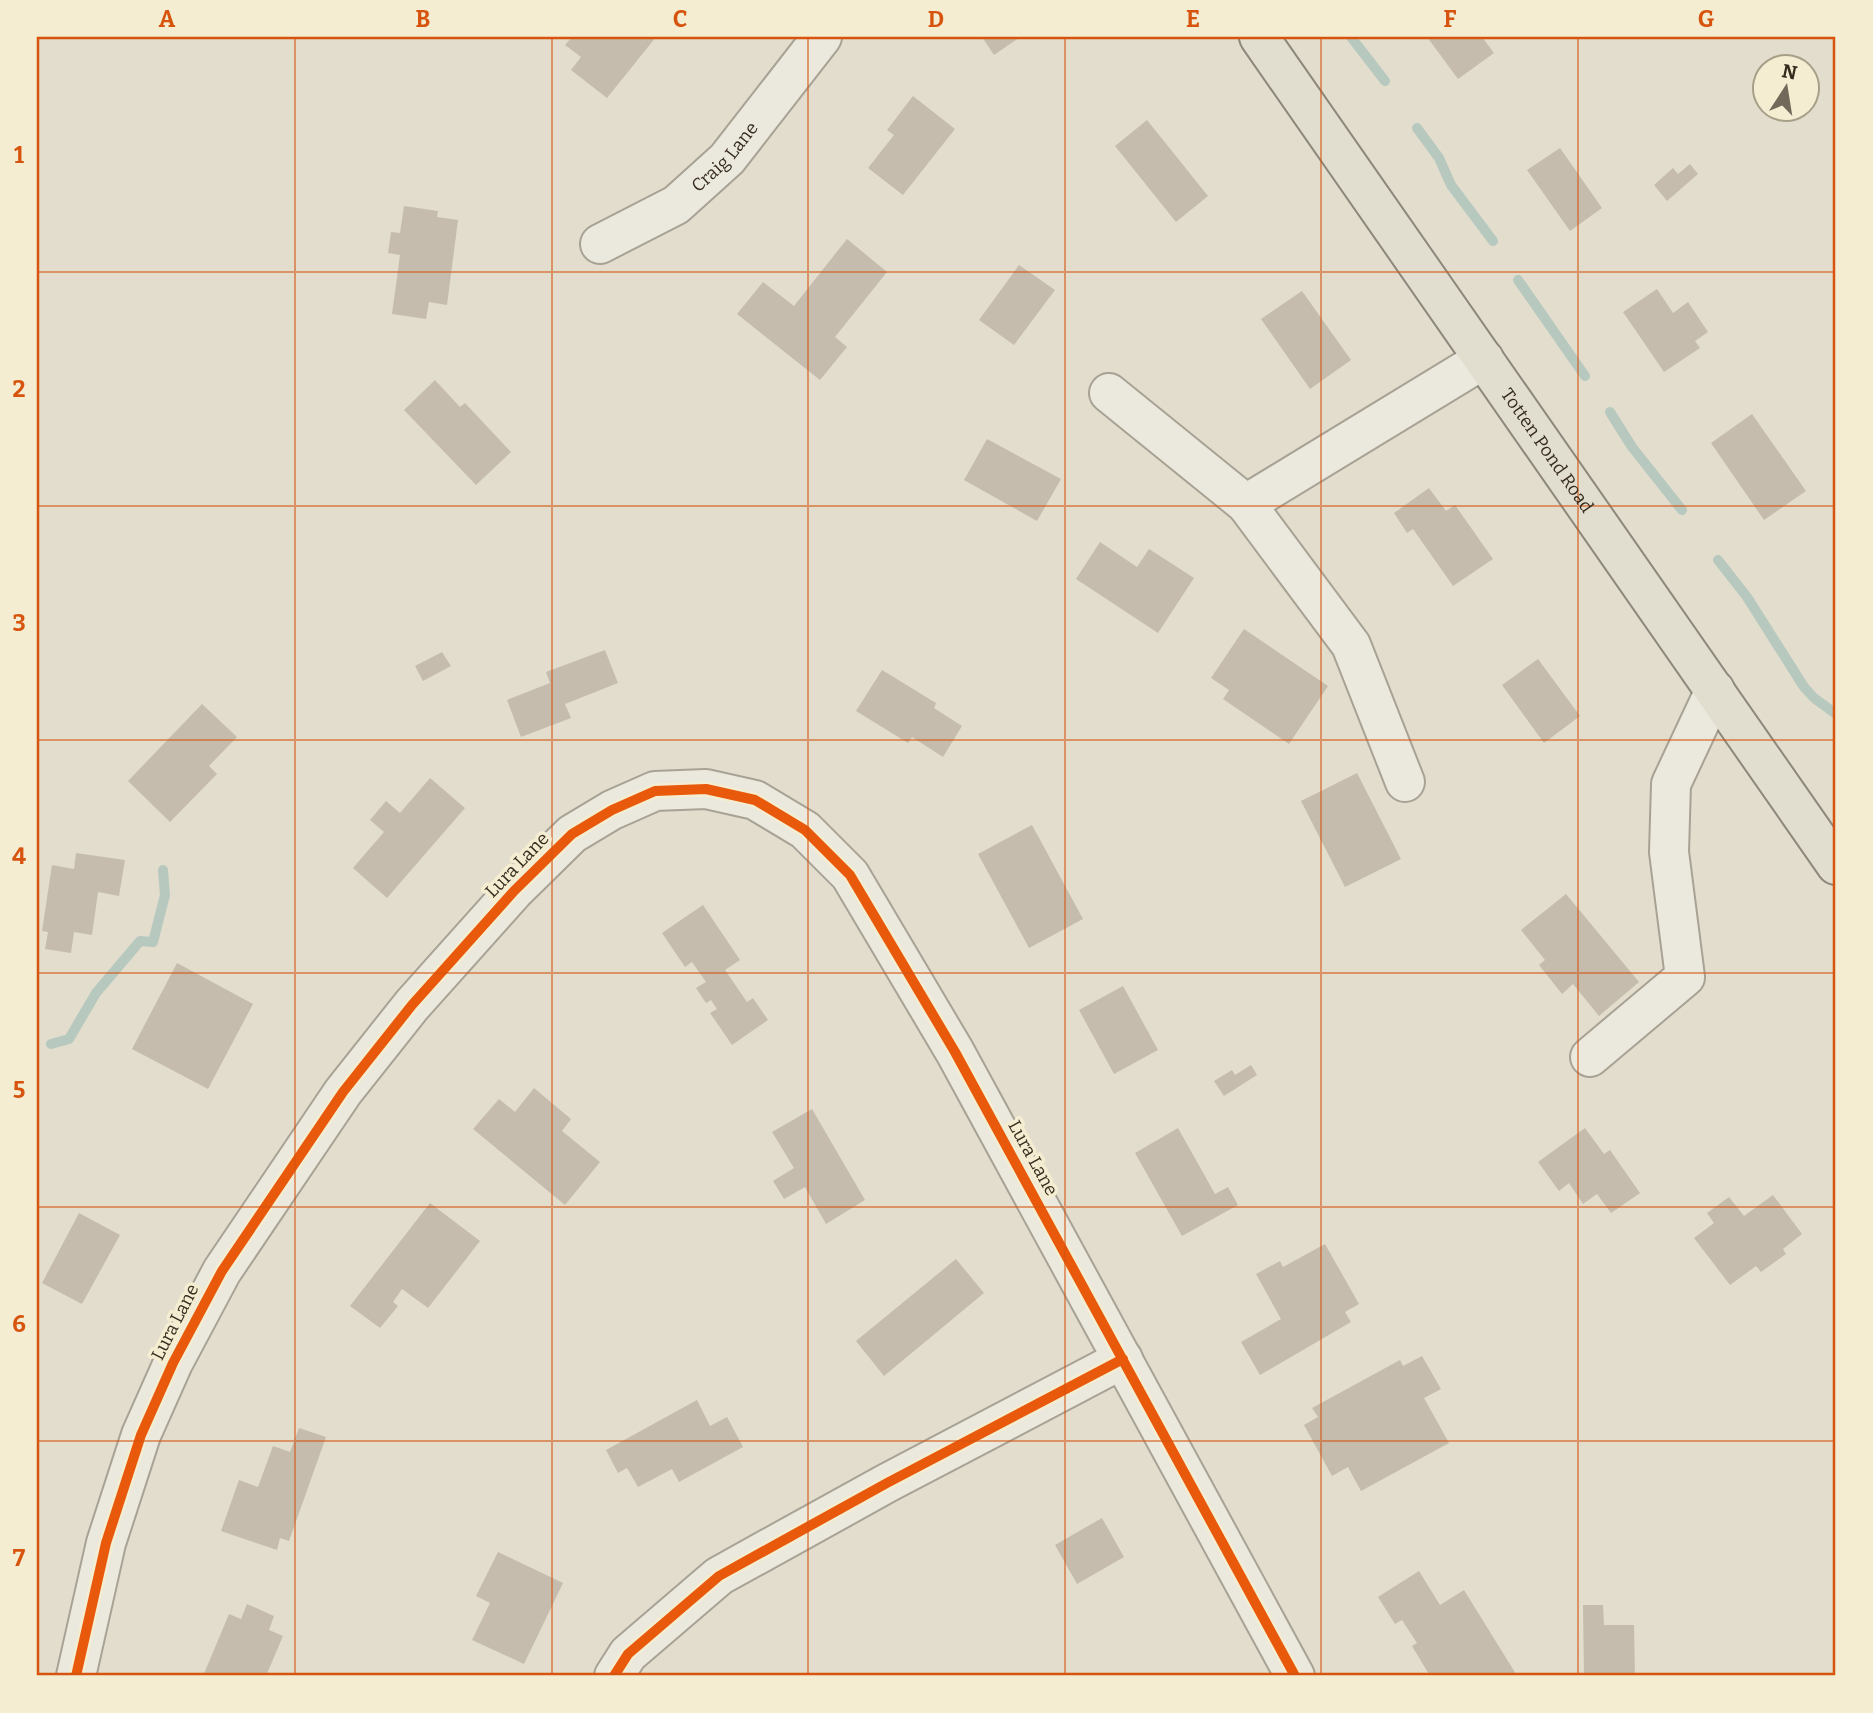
<svg xmlns="http://www.w3.org/2000/svg" width="1873" height="1713" viewBox="0 0 1873 1713" font-family="Bitter,serif">
<style>
.lines{fill:none;stroke-linecap:round;stroke-linejoin:round}
.stream{stroke:#b7c8bf;stroke-width:10}
.building{fill:#c6bcad}
.minor-casing{stroke:#a8a295;stroke-width:42}
.major-casing{stroke:#8d877c;stroke-width:42}
.minor{stroke:#ebe8dd;stroke-width:38}
.major{stroke:#e2decf;stroke-width:38}
.cycleway-casing{stroke:#f4edd1;stroke-width:15}
.cycleway{stroke:#e8590c;stroke-width:10}
.grid{fill:none;stroke:#d6540e;stroke-width:2;stroke-opacity:0.55}
.labels{text-anchor:middle;stroke-width:7;stroke-linejoin:round;paint-order:stroke}
.street-label{font-size:18px;fill:#362b1e;stroke:#f4edd1}
.neatline{fill:none;stroke:#d6540e;stroke-width:2.5}
.grid-label{font-size:23px;text-anchor:middle;font-weight:bold;fill:#d6540e}
</style>
<rect width="100%" height="100%" fill="#e2ddcc"/>
<g class="lines">
<path class="stream" d="M1351,37L1385,81
M1417,128L1439,158L1451,185L1493,241
M1518,280L1585,376
M1610,412L1632,447L1682,510
M1718,560L1747,597L1804,687L1814,698L1836,714
M51,1044L69,1039L96,993L140,941L153,942L165,895L163,870"/>
</g>
<path class="building" d="M572,37H656L607,98L571,70L581,57L565,45Z
M982,37H1020L994,55Z
M1427,37H1482L1494,53L1458,79Z
M913,96L955,129L903,195L868,168L894,135L887,130Z
M1147,120L1208,196L1176,222L1115,146Z
M1560,148L1602,208L1570,231L1527,170Z
M1690,164L1698,174L1667,201L1654,185L1673,168L1678,174Z
M404,206L438,211L437,217L458,220L447,305L429,302L426,319L392,314L400,255L388,253L391,232L400,233Z
M847,239L887,272L835,337L847,347L820,380L737,314L763,282L794,306Z
M1019,265L1055,290L1014,345L979,320Z
M1657,289L1673,313L1688,302L1708,332L1695,341L1700,348L1664,372L1623,312Z
M1302,291L1351,360L1310,389L1261,319Z
M435,380L460,407L465,403L511,452L476,485L404,410Z
M1752,414L1806,491L1764,520L1711,443Z
M987,439L1061,479L1037,521L964,480Z
M1429,488L1446,511L1455,505L1493,559L1453,586L1413,529L1407,533L1394,513Z
M1100,542L1137,567L1149,549L1194,578L1158,633L1076,579Z
M1244,629L1328,686L1289,744L1223,699L1229,690L1211,678Z
M605,650L618,683L565,704L571,718L521,737L507,700L550,683L546,672Z
M442,652L451,666L423,681L415,666Z
M1538,659L1580,716L1544,743L1502,685Z
M882,670L936,703L934,708L962,726L943,757L912,737L908,743L856,711Z
M202,704L237,737L209,766L217,774L170,822L128,781Z
M1357,773L1401,859L1345,887L1301,801Z
M430,778L465,808L387,898L353,868L384,832L370,820L386,801L400,813Z
M1032,825L1083,919L1029,948L978,854Z
M76,853L125,860L119,896L98,892L92,935L74,932L71,953L45,949L48,932L42,931L52,865L74,869Z
M1566,894L1639,982L1599,1016L1573,984L1562,994L1539,965L1545,960L1521,930Z
M703,905L740,960L725,970L747,1002L753,998L768,1020L732,1045L710,1013L717,1009L711,1000L706,1003L696,988L706,982L692,962L685,967L662,933Z
M177,963L253,1004L208,1089L132,1049Z
M1123,986L1158,1050L1114,1074L1079,1010Z
M1251,1065L1257,1075L1224,1096L1214,1081L1232,1070L1235,1075Z
M534,1088L571,1119L562,1131L600,1162L565,1205L473,1129L499,1099L515,1112Z
M812,1109L865,1200L826,1224L805,1187L784,1199L773,1181L794,1168L772,1132Z
M1178,1128L1215,1194L1228,1187L1238,1205L1182,1236L1135,1153Z
M1585,1128L1604,1154L1610,1150L1640,1193L1611,1213L1597,1194L1583,1204L1569,1183L1559,1191L1538,1162Z
M1773,1195L1802,1234L1783,1249L1786,1254L1761,1272L1756,1266L1730,1285L1694,1238L1714,1223L1707,1213L1729,1197L1744,1216Z
M430,1203L480,1241L428,1308L402,1289L393,1302L398,1306L380,1328L350,1306Z
M79,1213L120,1235L82,1304L42,1283Z
M1325,1244L1359,1304L1345,1312L1351,1322L1260,1375L1241,1342L1281,1319L1256,1274L1280,1261L1283,1267Z
M956,1259L984,1293L884,1376L856,1341Z
M1422,1356L1441,1389L1424,1398L1449,1443L1361,1491L1348,1467L1332,1476L1304,1425L1318,1417L1312,1408L1400,1360L1403,1366Z
M697,1400L710,1426L727,1417L743,1447L679,1482L672,1469L638,1487L627,1468L618,1473L606,1450Z
M299,1428L326,1437L289,1541L280,1538L277,1550L221,1531L239,1480L258,1487L273,1446L290,1452Z
M1102,1518L1124,1557L1077,1584L1055,1545Z
M498,1552L563,1583L524,1664L472,1640L490,1603L476,1596Z
M1419,1571L1440,1605L1464,1590L1516,1674L1512,1676H1430L1412,1646L1417,1643L1402,1620L1395,1624L1378,1597Z
M247,1604L274,1616L269,1630L283,1636L266,1676H203L229,1614L241,1619Z
M1583,1605H1603L1604,1625H1634L1635,1676H1584Z"/>
<g class="lines">
<defs>
<g id="minor">
<path id="s1" d="M600,244L676,205L727,159L822,37"/>
<path d="M1109,393L1246,504"/>
<path d="M1405,782L1351,645L1246,504L1484,359"/>
<path d="M1590,1057L1685,977L1669,852L1671,784L1715,690"/>
<path d="M76,1676L106,1543L141,1435L173,1363L222,1271L343,1092L412,1005L514,891L572,834L612,810L655,791L706,789L755,800L805,830L850,875L955,1052L1295,1676"/>
<path d="M614,1676L628,1654L719,1576L887,1483L1123,1359"/>
</g>
<g id="major">
<path id="s2" d="M1259,37L1836,865"/>
</g>
</defs>
<use href="#minor" class="minor-casing"/>
<use href="#major" class="major-casing"/>
<use href="#minor" class="minor"/>
<use href="#major" class="major"/>
<defs>
<path id="cycleway" d="M76,1676L106,1543L141,1435L173,1363L222,1271L343,1092L412,1005L514,891L572,834L612,810L655,791L706,789L755,800L805,830L850,875L955,1052L1295,1676
M614,1676L628,1654L719,1576L887,1483L1123,1359"/>
</defs>
<use href="#cycleway" class="cycleway-casing"/>
<use href="#cycleway" class="cycleway"/>
</g>
<path class="grid" d="M295,37V1676M552,37V1676M808,37V1676M1065,37V1676M1321,37V1676M1578,37V1676M37,272H1836M37,506H1836M37,740H1836M37,973H1836M37,1207H1836M37,1441H1836"/>
<g class="labels">
<g class="street-label">
<text dy="6" stroke="none"><textPath href="#s1" startOffset="154">Craig Lane</textPath></text>
<text dy="6" stroke="none"><textPath href="#s2" startOffset="504">Totten Pond Road</textPath></text>
<text transform="translate(517 865) rotate(-46)" y="6">Lura Lane</text>
<text transform="translate(1033 1158) rotate(61)" y="6">Lura Lane</text>
<text transform="translate(175 1322) rotate(-63)" y="6">Lura Lane</text>
</g>
</g>
<rect width="1873" height="1713" fill="none" stroke="#f4edd1" stroke-width="77"/>
<g transform="translate(1786 88) rotate(12)"><circle r="33" fill="#f4edd1" stroke="#a89f89" stroke-width="2"/>
<path d="M0-5L12 26L0 18L-12 26Z" fill="#72695b"/>
<text y="-10" font-size="19" font-weight="bold" text-anchor="middle" fill="#362b1e">N</text>
</g>
<rect x="38" y="38" width="1796" height="1636" class="neatline"/>
<g class="grid-label">
<text x="167" y="27">A</text>
<text x="423" y="27">B</text>
<text x="680" y="27">C</text>
<text x="936" y="27">D</text>
<text x="1193" y="27">E</text>
<text x="1450" y="27">F</text>
<text x="1706" y="27">G</text>
<text x="19" y="163">1</text>
<text x="19" y="397">2</text>
<text x="19" y="631">3</text>
<text x="19" y="864">4</text>
<text x="19" y="1098">5</text>
<text x="19" y="1332">6</text>
<text x="19" y="1566">7</text>
</g>
</svg>
